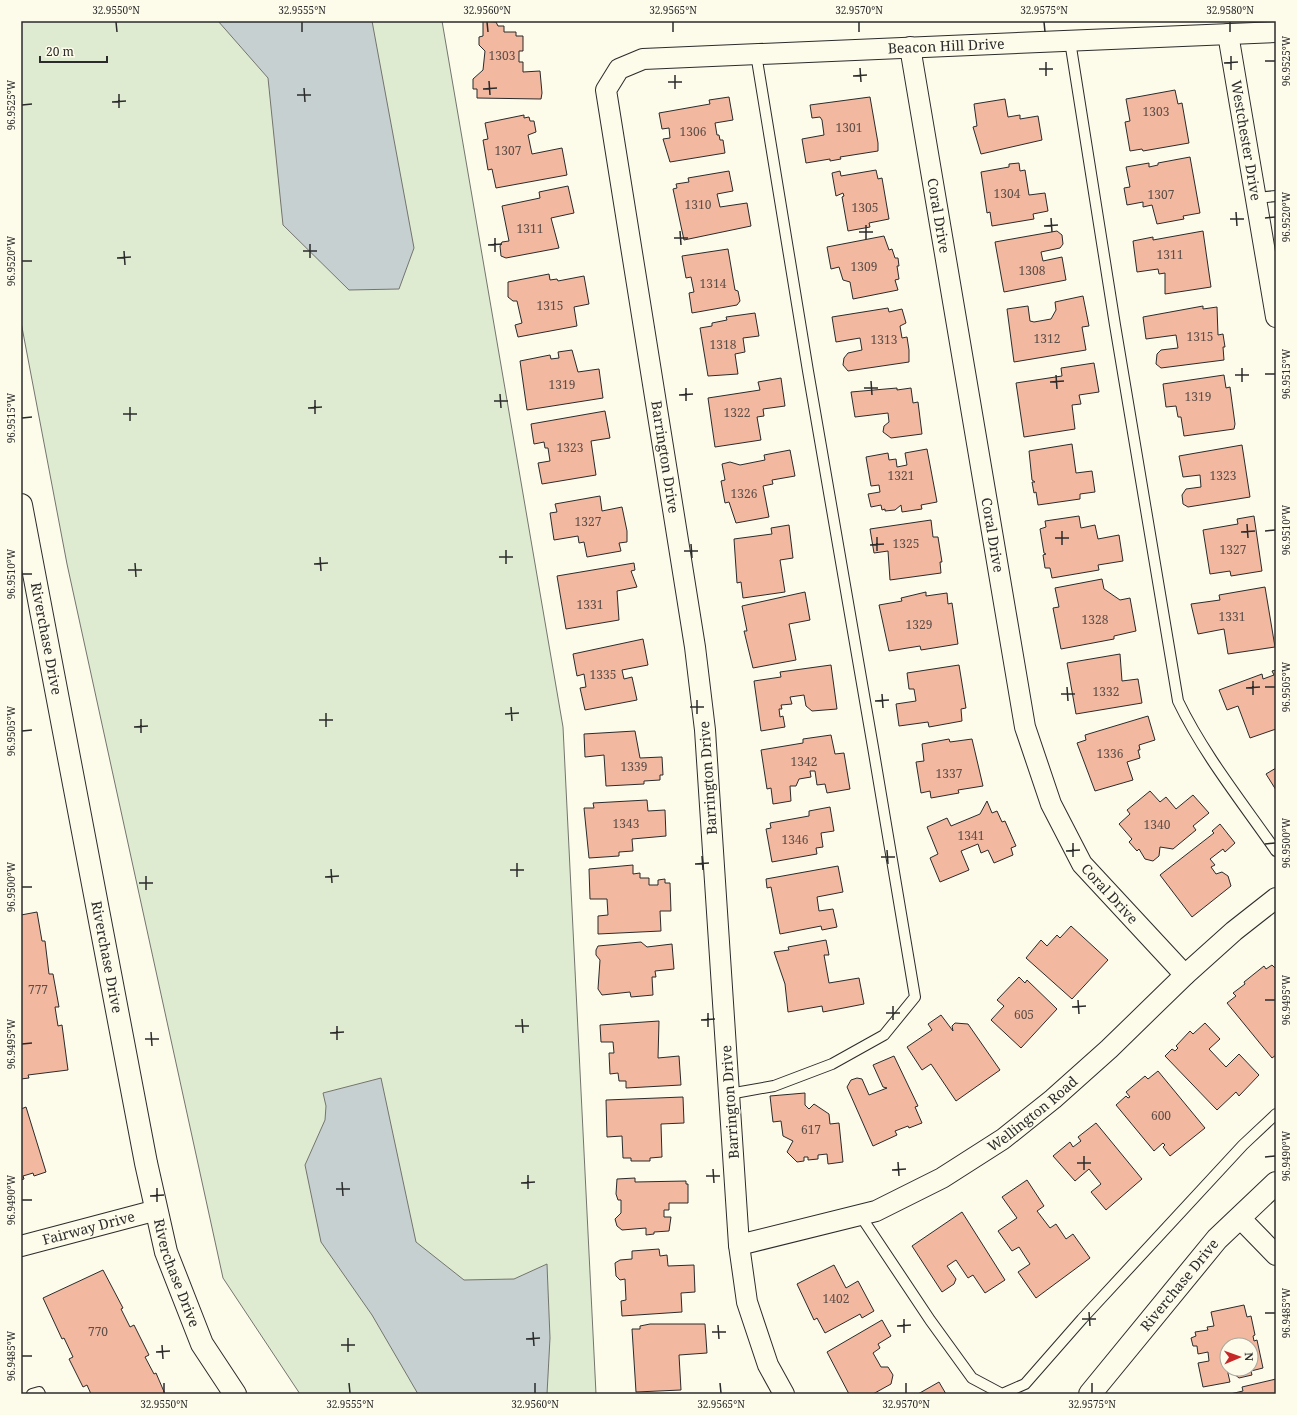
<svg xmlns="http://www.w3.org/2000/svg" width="1297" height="1415" viewBox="0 0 1297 1415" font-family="'Noto Serif',serif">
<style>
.green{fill:#deebd1;stroke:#74746e}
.water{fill:#c7d0d0;stroke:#74746e}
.building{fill:#f2b8a0;stroke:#2b2b2b}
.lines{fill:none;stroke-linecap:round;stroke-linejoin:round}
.lane-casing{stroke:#2b2b2b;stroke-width:12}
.street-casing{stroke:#2b2b2b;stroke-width:22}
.secondary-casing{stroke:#2b2b2b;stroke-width:24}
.lane{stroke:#fdfbea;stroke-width:10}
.street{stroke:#fdfbea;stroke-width:20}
.secondary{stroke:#fdfbea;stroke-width:22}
.ticks{fill:none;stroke:#2b2b2b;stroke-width:1.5}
.labels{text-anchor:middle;stroke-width:3;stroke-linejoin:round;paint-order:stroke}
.number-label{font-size:12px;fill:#5d4e48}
.street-label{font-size:14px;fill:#2b2b2b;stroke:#fdfbea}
.neatline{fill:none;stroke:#2b2b2b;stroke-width:1.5}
.ticks-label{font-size:10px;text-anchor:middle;fill:#2b2b2b}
</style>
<rect width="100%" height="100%" fill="#fdfbea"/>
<path class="green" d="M21,21H442L563,727L596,1394H300L223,1278L67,564L21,322Z"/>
<path class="water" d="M218,21H372L414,248L399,289L349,290L283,225L268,78Z
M381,1078L416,1242L464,1280L514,1279L547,1264L550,1338L547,1394H418L372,1315L321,1242L305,1165L325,1120L326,1106L323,1093Z"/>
<path class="building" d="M483,21L496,22L498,26H504V32H516V36H523V51H519V62H523V72L540,71L542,93L541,99L477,98V89H473V79L483,70L485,51L479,45V37L483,36Z
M1175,90L1178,104L1182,103L1189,143L1143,151L1142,149L1130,151L1125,122L1130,121L1126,99Z
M729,97L733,120L715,123L717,135H719L720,140H723L725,153L670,162L663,139L670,138L669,128L662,129L659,113L710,104L709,100Z
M870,97L878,143V151L840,157L841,159L830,161V159L806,163L802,139L824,135L822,120L820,117L812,118L810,105Z
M1005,99L1008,117L1020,115V119L1038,116L1042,140L981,154L973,127L977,126L974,104Z
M524,115V118L529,117L530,121H534L536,132L528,135L532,154L562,148L567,175L496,188L492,169L488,170L483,140L488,139L485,123Z
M1190,157L1200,213L1183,216L1184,219L1157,224L1152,205L1143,207V202L1127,205L1124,188L1130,187L1126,167L1149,163V167L1158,165V163Z
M1019,163L1020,171L1025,170L1029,195L1045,193L1048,211L1033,214L1034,219L992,226L990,212L987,213L981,172L1009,167V164Z
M876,170L878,179L882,178L889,219L869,223L870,227L848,231L842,197L844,196L843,193L836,196L832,173L840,171L841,176Z
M729,171L733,191L717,194L720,207L747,203L751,226L684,240L673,189L677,188L676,184L689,182L688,178Z
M568,186L574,213L551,218L559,248L506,258L501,256L500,246L502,242L509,241L502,206L540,198L539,192Z
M1057,231L1062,235L1063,244L1060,248L1041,252L1043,261L1062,257L1066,280L1004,292L995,242Z
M1203,231L1211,287L1165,294V273L1159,274L1158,269L1137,272L1133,241L1153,237V240Z
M884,236L889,250L892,249L895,258H898L899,266H897L899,279L895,280L898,290L853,299L850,282L843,280L839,267L831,269L827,247Z
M728,249L735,290L738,291L740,301L737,305L692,313L689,293L694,292L691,277L686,278L682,256Z
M549,274L550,280L557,279L558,281L584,276L589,304L574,307L577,326L518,337L515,325L522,323L517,301H513L508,297V282Z
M1083,296L1089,326L1082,327L1086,350L1014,362L1007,309L1028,306L1030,321L1034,322L1051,319L1056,310L1055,302Z
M1203,306V309L1217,307L1218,335L1223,334L1225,347H1223L1224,360L1161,368L1156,364L1157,354L1161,350L1178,348L1176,335L1146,339L1143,317Z
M888,308L889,312L902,309L906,323L900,326L902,338L907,337L909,350V362L848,371L843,365L844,358L848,353L862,350L860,338L836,342L832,317Z
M755,313L759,336L743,338L745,352L735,354L738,374L708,376L700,328L712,326V323L727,320L726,317Z
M572,350L578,372L599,369L603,398L527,410L520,361L550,355L551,359L559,358L558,352Z
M1094,363L1099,392L1079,395L1081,404L1072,405L1075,429L1024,437L1016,383L1062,376L1061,368Z
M1224,375L1226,388L1230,387L1235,424L1234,429L1184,436L1181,417H1178L1176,406L1166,407L1163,384Z
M781,378L785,406L763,409L764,416L757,417L761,440L715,447L708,398L760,390L758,382Z
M897,388V390L911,388L913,403L918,402L922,434L891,438L883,432L884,426L889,422L888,413L855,417L851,392Z
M605,411L610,438L591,441L596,475L542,484L538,463L550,461L548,448H545L544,442L534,444L531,424Z
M1072,444L1076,473L1092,471L1095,492L1080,494V499L1038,505L1036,492L1034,493L1032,482H1035L1032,480L1029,451Z
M1242,445L1250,497L1188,507L1183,504L1182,495L1186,489L1201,487L1200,475L1183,477L1179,456Z
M927,449L937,502L921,505L922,509L902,512L901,505L895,510L885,511V509L882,510L881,505L871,507L868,494L880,492L879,485L871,486L866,457L888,453L889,460L896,459L897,467L907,465L905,453Z
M790,450L795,476L772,480L773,484L763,486L769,517L736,523L729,502L725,503L721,481L725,480L722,464L730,462L740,465L765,460L764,455Z
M600,496L602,511L622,507L627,531V542L619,543L621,551L587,557L584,542L579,543L578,536L554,540L550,513L557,512L555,504Z
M1079,516L1081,528L1095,525L1098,539L1119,535L1123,561L1098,565L1099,570L1052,578L1050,568H1045L1043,555L1046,554L1044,553L1040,529L1046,527L1045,521Z
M1254,516L1262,571L1231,576L1230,571L1210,574L1203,530L1238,524L1237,519Z
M931,520L933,537H938L942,562H940L941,573L890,580L888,551L874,553L870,529Z
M789,525L793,558L780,560L785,592L743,598L741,582L737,583L734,539L772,534L771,528Z
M634,563L635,570L631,571L637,587L617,591L619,620L566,629L557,576Z
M1102,579L1104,589L1120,600L1130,598L1136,631L1114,636V639L1061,649L1053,608L1059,607L1055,588Z
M1265,587L1275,647L1228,654L1224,629L1198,634L1191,604L1220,600L1219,595Z
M805,592L810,620L789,624L796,660L753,668L744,631H747L742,606Z
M926,592V596L947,593L948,604L952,603L958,644L921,650L920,646L889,651L879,605L902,601L901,598Z
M643,639L648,665L622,670L624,679L632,677L637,700L585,710L580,688L586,687L584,674L577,676L573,654Z
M1120,654L1122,681L1138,679L1142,703L1076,714L1067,663Z
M831,665L837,709L812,711L806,706L804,695L790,697L792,704L781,705L782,709H779L780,717L783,716L785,727L761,731L754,681L781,677L780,672Z
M959,665L966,708L961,709L962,721L929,727L928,722L899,726L896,704L916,701L914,689H909L907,673Z
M1276,670V729L1250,738L1238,706L1227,710L1219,690L1262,674L1263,679L1274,675L1272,671Z
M1148,716L1155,740L1139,745L1140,750H1138L1140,758L1127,762L1133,780L1095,791L1077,743L1086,740L1085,735Z
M635,731L640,758L662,757L663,775H660V780L644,781V784L606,786L604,755L585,757L584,734Z
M831,735L835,754L844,753L850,789L827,793L825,784L817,785L815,771H810L811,777L799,779L796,786H790L791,801L773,804L771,788L767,789L761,750L803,743V739Z
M949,739L950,742L972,739L983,786L958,790L959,793L931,798L930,791L921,793L916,762L924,761L922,744Z
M1276,768V790L1266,774Z
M1150,791L1160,802L1166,797L1176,809L1193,795L1209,813L1193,826L1196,830L1173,849L1160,847L1159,856L1153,861L1145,859L1139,849L1137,851L1129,842L1132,839L1119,824L1130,814L1127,810Z
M647,800L648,811L665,810L666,836L632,839L633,851L619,852V856L589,858L584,808H594L593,803Z
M987,801L992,813L997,811L1002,822L1005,821L1016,846L1011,848L1013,855L994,863L988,850L981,853L978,844L961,851L969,870L940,882L930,858L938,854L927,827L947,818L951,826L980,814Z
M830,807L834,831L821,833L823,847L816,848L817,854L772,862L766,829L771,828L770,823L809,816V811Z
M1220,824L1235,843L1225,852L1223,849L1210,859L1215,865L1211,867L1216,874L1222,872L1228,876L1231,886L1192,917L1160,875L1214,833L1212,831Z
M633,865V874L640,873V878H649V885H658V880L665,879V883H670L671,911H660L661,931L598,934V916L608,915L607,899H590L589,869Z
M838,866L843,892L817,897L819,911L833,909L837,927L822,930L821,926L780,934L771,887L767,888L766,879Z
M37,912L42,941H45L49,974H53L59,1007H55L58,1026L62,1025L68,1070L28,1075L29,1078L21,1079V915Z
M1071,926L1108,960L1072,999L1026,958L1041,940L1047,946L1057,935L1060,938Z
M826,940L829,955H824L829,983L859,978L864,1004L823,1012L822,1006L788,1012L785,984L774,952L789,950L788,947Z
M641,942L647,947L672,944L674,969L655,971L656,977H652L653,995L631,997L630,992L602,995L598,989L600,960L596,955V950L598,946Z
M1272,965L1276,969V1055L1272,1058L1227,1003L1236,996L1233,993L1245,984L1244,982L1264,966L1266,969Z
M1019,977L1025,983L1027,980L1057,1009L1021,1048L991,1020L1004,1006L997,1000Z
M941,1015L953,1031L952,1026L955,1023L968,1024L1000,1070L956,1101L931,1064L922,1070L907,1047L932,1030L928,1024Z
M659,1021L658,1058L679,1056L681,1085L626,1088V1081H619L618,1073L610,1074L609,1053H614L613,1042H601L600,1025Z
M1205,1023L1220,1039L1209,1049L1226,1067L1239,1054L1259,1075L1239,1096L1236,1092L1217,1110L1165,1056L1172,1049L1175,1051L1178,1048L1176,1046L1190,1031L1193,1034Z
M894,1056L918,1106L915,1107L922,1123L909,1128L908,1126L895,1131L897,1135L873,1146L847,1087L851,1080L857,1078L862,1079L869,1095L887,1088L883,1087L873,1065Z
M1158,1071L1205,1128L1170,1156L1163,1147L1165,1145L1163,1143L1154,1151L1116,1105L1126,1096L1128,1098L1130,1097L1126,1092L1145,1076L1148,1079Z
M805,1093V1105L809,1109L814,1104L829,1114L830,1124L839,1123L843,1162L828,1164L827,1154L818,1155V1159L808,1160V1157H804V1161L797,1162L787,1152L793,1141L783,1136L781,1121L773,1122L770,1096Z
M683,1097L684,1123L661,1124L662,1157L650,1158V1161H631V1158H623L622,1136L607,1137L606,1100Z
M26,1107L46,1172L34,1176L33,1173L23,1176L24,1179L21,1180V1109Z
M1096,1123L1142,1179L1106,1210L1091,1192L1101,1184L1089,1169L1075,1181L1053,1156L1070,1142L1073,1147L1081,1141L1078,1137Z
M635,1178V1182L686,1181V1184H688V1203H669V1210H664V1217H671L669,1231L654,1232V1234L646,1235V1228L622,1230L617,1226L615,1219L621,1213V1200H618L616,1194L617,1179Z
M1027,1180L1044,1206L1037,1211L1050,1228L1056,1224L1066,1239L1073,1234L1090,1258L1036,1298L1018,1272L1030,1264L1019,1247L1012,1251L998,1231L1017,1218L1002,1197Z
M962,1212L1005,1280L985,1293L973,1275L968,1278L956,1260L947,1266L956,1279L954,1284L942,1292L912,1246Z
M659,1249L660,1256L667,1255L668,1266L694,1265L695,1292L681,1293L682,1312L622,1316L621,1301L626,1300L625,1279L620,1280L616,1276L615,1263L620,1260L632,1259V1251Z
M834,1265L846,1288L858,1281L874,1311L862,1318L860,1314L825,1333L817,1318L814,1320L797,1284Z
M103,1270L123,1308L121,1309L130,1327L134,1325L149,1355L145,1357L154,1374L156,1373L165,1394H91L87,1385L83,1387L69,1359L73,1357L64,1338L62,1339L43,1298Z
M1244,1305L1247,1317L1251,1316L1255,1335L1253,1336L1254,1341L1257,1340L1263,1368L1251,1371L1252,1375L1239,1378L1228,1369H1251V1345H1227V1369L1230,1382L1203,1387L1198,1363L1209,1361L1208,1352L1198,1354L1197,1346H1193L1191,1338L1196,1336L1195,1332L1208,1330L1207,1327L1214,1326L1211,1312Z
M882,1320L891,1336L878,1344L880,1348L873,1353L881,1367H888L893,1375L891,1384L873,1394H849L827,1352Z
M650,1324H705L707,1353L679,1355L681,1390L636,1392L632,1329H640V1326Z
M1276,1379V1394H1230L1243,1391L1242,1387Z
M939,1382L946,1394H918Z"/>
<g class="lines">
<defs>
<path id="lane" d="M1070,41L1115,325L1178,701C1204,755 1242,802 1276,851
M1256,198L1276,196
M729,1094L774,1086L832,1064L884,1035L915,997L874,753L808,371L756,54
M860,1215L930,1320L972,1378L1002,1394L1025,1384L1082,1319L1243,1145L1276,1114
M32,1394L39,1392L40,1394"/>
<g id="street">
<path id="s1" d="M1228,34L1276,317"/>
<path id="s2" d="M910,47L1025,727L1051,804L1082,864L1185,975"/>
<path d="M1240,1218L1276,1255"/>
<path id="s3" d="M739,1245L876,1211L942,1178L1003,1139L1053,1099L1109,1049L1185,975L1234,931L1276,898"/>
<path id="s4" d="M21,1246L157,1210"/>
<path id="s5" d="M784,1394L768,1365L747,1302L739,1245L705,730L695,647L606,90L619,69L643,59L1276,32"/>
</g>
<g id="secondary">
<path id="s6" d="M21,505L146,1163L166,1252L202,1344L235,1394"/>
<path id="s7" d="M1090,1394L1217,1239L1276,1183"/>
</g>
</defs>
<use href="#lane" class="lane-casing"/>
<use href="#street" class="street-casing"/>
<use href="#secondary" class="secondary-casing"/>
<use href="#lane" class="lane"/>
<use href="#street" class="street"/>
<use href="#secondary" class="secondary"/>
</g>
<path class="ticks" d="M116,22L117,32M302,22V32M487,22L488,32M673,22V32M859,22V32M1044,22L1045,32M1230,22V32M1231,56V70M1265,61H1275M1046,62V76M1224,63L1238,62M860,68L861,82M1039,69H1053M675,75V89M853,76L867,75M489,81L490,95M668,82H682M304,88L305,102M483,89L497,88M119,94V108M297,95H311M112,102L126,101M22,105L32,104M1236,212L1237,226M1051,218L1052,232M1265,218L1275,217M1230,219H1244M866,225V239M1044,226L1058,225M680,231L681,245M859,232H873M495,238V252M674,238H688M310,244V258M488,245L502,244M124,251L125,265M303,251H317M117,258L131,257M22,261H32M1242,368V382M1265,374H1275M1056,375L1057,389M1235,375H1249M871,381L872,395M1050,382L1064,381M686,388V401M864,388H878M500,394L501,408M679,395L693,394M315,400V414M494,401H508M130,407V421M308,408L322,407M123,414H137M22,418L32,417M1247,524L1248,538M1062,531V545M1265,531L1275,530M1241,532L1255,531M877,537V551M1055,538H1069M691,544L692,558M870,545L884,544M506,550V564M684,551H698M320,557L321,571M499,557H513M135,563L136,577M314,564L328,563M128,570H142M22,574H32M1253,681V695M1067,687L1068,701M1265,687H1275M1246,688L1260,687M882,694L883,708M1061,694H1075M697,700V714M875,701L889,700M511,707L512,721M690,707H704M326,713V727M505,714L519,713M141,719V733M319,720H333M134,727L148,726M22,731L32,730M1073,843V857M1265,844L1275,843M887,850L888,864M1066,851L1080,850M702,856L703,870M881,857H895M517,863V877M695,864L709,863M331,869L332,883M510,870H524M146,876V890M325,877L339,876M139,883H153M22,887H32M1078,1000L1079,1014M1265,1000H1275M893,1006V1020M1072,1007L1086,1006M708,1013V1027M886,1013H900M522,1019L523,1033M701,1020L715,1019M337,1026V1040M515,1026H529M151,1032L152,1046M330,1033L344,1032M145,1039H159M22,1044L32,1043M1084,1156V1170M1265,1157L1275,1156M898,1162L899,1176M1077,1163H1091M713,1169L714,1183M892,1170L906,1169M528,1175V1189M706,1176H720M342,1182L343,1196M521,1183L535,1182M157,1188V1202M336,1189H350M150,1196L164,1195M22,1200H32M1089,1312L1090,1326M1265,1313H1275M904,1319V1333M1082,1319H1096M718,1325L719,1339M897,1326L911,1325M533,1332L534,1346M712,1332H726M348,1338V1352M526,1339L540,1338M162,1345L163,1359M341,1345H355M156,1352L170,1351M22,1356H32M164,1383V1393M349,1383L350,1393M535,1383V1393M720,1383L721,1393M906,1383V1393M1092,1383V1393"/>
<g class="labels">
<g class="number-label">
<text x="502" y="60">1303</text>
<text x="1156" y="116">1303</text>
<text x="849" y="132">1301</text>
<text x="693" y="136">1306</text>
<text x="508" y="155">1307</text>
<text x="1007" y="198">1304</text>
<text x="1161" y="199">1307</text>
<text x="698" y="209">1310</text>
<text x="865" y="212">1305</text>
<text x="530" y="233">1311</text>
<text x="1170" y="259">1311</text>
<text x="864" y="271">1309</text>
<text x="1032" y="275">1308</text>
<text x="713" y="288">1314</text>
<text x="550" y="310">1315</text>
<text x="1200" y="341">1315</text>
<text x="1047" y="343">1312</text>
<text x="884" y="344">1313</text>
<text x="723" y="349">1318</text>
<text x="562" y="389">1319</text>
<text x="1198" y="401">1319</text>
<text x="737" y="417">1322</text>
<text x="570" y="452">1323</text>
<text x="901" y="480">1321</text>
<text x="1223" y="480">1323</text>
<text x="744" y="498">1326</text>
<text x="588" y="526">1327</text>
<text x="906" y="548">1325</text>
<text x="1233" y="554">1327</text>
<text x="590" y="609">1331</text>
<text x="1232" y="621">1331</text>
<text x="1095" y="624">1328</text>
<text x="919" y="629">1329</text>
<text x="603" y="679">1335</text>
<text x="1106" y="696">1332</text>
<text x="1110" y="758">1336</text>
<text x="804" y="766">1342</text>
<text x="634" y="771">1339</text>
<text x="949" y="778">1337</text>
<text x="626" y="828">1343</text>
<text x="1157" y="829">1340</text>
<text x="971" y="840">1341</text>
<text x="795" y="844">1346</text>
<text x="38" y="994">777</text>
<text x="1024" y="1019">605</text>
<text x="1161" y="1120">600</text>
<text x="811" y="1134">617</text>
<text x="836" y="1303">1402</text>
<text x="98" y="1336">770</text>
</g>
<g class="street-label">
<text dy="5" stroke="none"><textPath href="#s5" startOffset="1675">Beacon Hill Drive</textPath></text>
<text dy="5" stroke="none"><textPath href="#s1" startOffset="108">Westchester Drive</textPath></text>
<text dy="5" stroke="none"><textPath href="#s2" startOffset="171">Coral Drive</textPath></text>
<text transform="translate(665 457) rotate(81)" y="5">Barrington Drive</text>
<text dy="5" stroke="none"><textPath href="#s2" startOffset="495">Coral Drive</textPath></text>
<text dy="5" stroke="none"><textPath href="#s6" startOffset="136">Riverchase Drive</textPath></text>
<text transform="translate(708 778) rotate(-94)" y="5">Barrington Drive</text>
<text dy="5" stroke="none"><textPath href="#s2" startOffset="879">Coral Drive</textPath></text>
<text dy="5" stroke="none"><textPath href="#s6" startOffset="460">Riverchase Drive</textPath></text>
<text transform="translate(730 1102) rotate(-94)" y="5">Barrington Drive</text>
<text dy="5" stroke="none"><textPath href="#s3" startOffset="326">Wellington Road</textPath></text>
<text dy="5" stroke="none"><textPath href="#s4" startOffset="70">Fairway Drive</textPath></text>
<text dy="5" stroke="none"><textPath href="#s6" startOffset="784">Riverchase Drive</textPath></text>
<text dy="5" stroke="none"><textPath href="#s7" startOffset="141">Riverchase Drive</textPath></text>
</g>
</g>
<rect width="1297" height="1415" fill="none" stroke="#fdfbea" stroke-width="44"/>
<g transform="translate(1239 1357) rotate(88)"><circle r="19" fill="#fdfbea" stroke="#a9a89e"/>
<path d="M0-3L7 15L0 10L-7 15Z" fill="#c62828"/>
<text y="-6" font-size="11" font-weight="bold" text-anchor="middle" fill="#2b2b2b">N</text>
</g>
<path d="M40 56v6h67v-6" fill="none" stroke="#2b2b2b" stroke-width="2"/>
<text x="46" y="56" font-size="12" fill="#2b2b2b" stroke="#fdfbea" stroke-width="3" paint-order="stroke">20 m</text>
<rect x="22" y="22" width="1253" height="1371" class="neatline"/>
<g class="ticks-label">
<text x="116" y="14">32.9550°N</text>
<text x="302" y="14">32.9555°N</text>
<text x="487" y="14">32.9560°N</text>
<text x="673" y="14">32.9565°N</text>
<text x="859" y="14">32.9570°N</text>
<text x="1044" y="14">32.9575°N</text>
<text x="1230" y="14">32.9580°N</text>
<text transform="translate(1286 61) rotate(-90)" y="4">96.9525°W</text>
<text transform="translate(11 105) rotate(-90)" y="4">96.9525°W</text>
<text transform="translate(1286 217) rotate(-90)" y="4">96.9520°W</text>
<text transform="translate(11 261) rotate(-90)" y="4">96.9520°W</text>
<text transform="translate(1286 374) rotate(-90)" y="4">96.9515°W</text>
<text transform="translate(11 418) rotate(-90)" y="4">96.9515°W</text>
<text transform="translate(1286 530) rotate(-90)" y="4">96.9510°W</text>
<text transform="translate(11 574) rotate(-90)" y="4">96.9510°W</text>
<text transform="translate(1286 687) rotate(-90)" y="4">96.9505°W</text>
<text transform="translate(11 731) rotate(-90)" y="4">96.9505°W</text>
<text transform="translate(1286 843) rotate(-90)" y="4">96.9500°W</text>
<text transform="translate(11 887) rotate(-90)" y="4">96.9500°W</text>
<text transform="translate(1286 1000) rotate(-90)" y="4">96.9495°W</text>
<text transform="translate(11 1044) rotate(-90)" y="4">96.9495°W</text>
<text transform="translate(1286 1156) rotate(-90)" y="4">96.9490°W</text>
<text transform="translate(11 1200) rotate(-90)" y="4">96.9490°W</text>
<text transform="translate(1286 1313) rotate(-90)" y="4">96.9485°W</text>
<text transform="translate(11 1356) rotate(-90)" y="4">96.9485°W</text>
<text x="164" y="1408">32.9550°N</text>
<text x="350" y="1408">32.9555°N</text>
<text x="535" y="1408">32.9560°N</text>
<text x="721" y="1408">32.9565°N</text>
<text x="906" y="1408">32.9570°N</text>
<text x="1092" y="1408">32.9575°N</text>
</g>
</svg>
